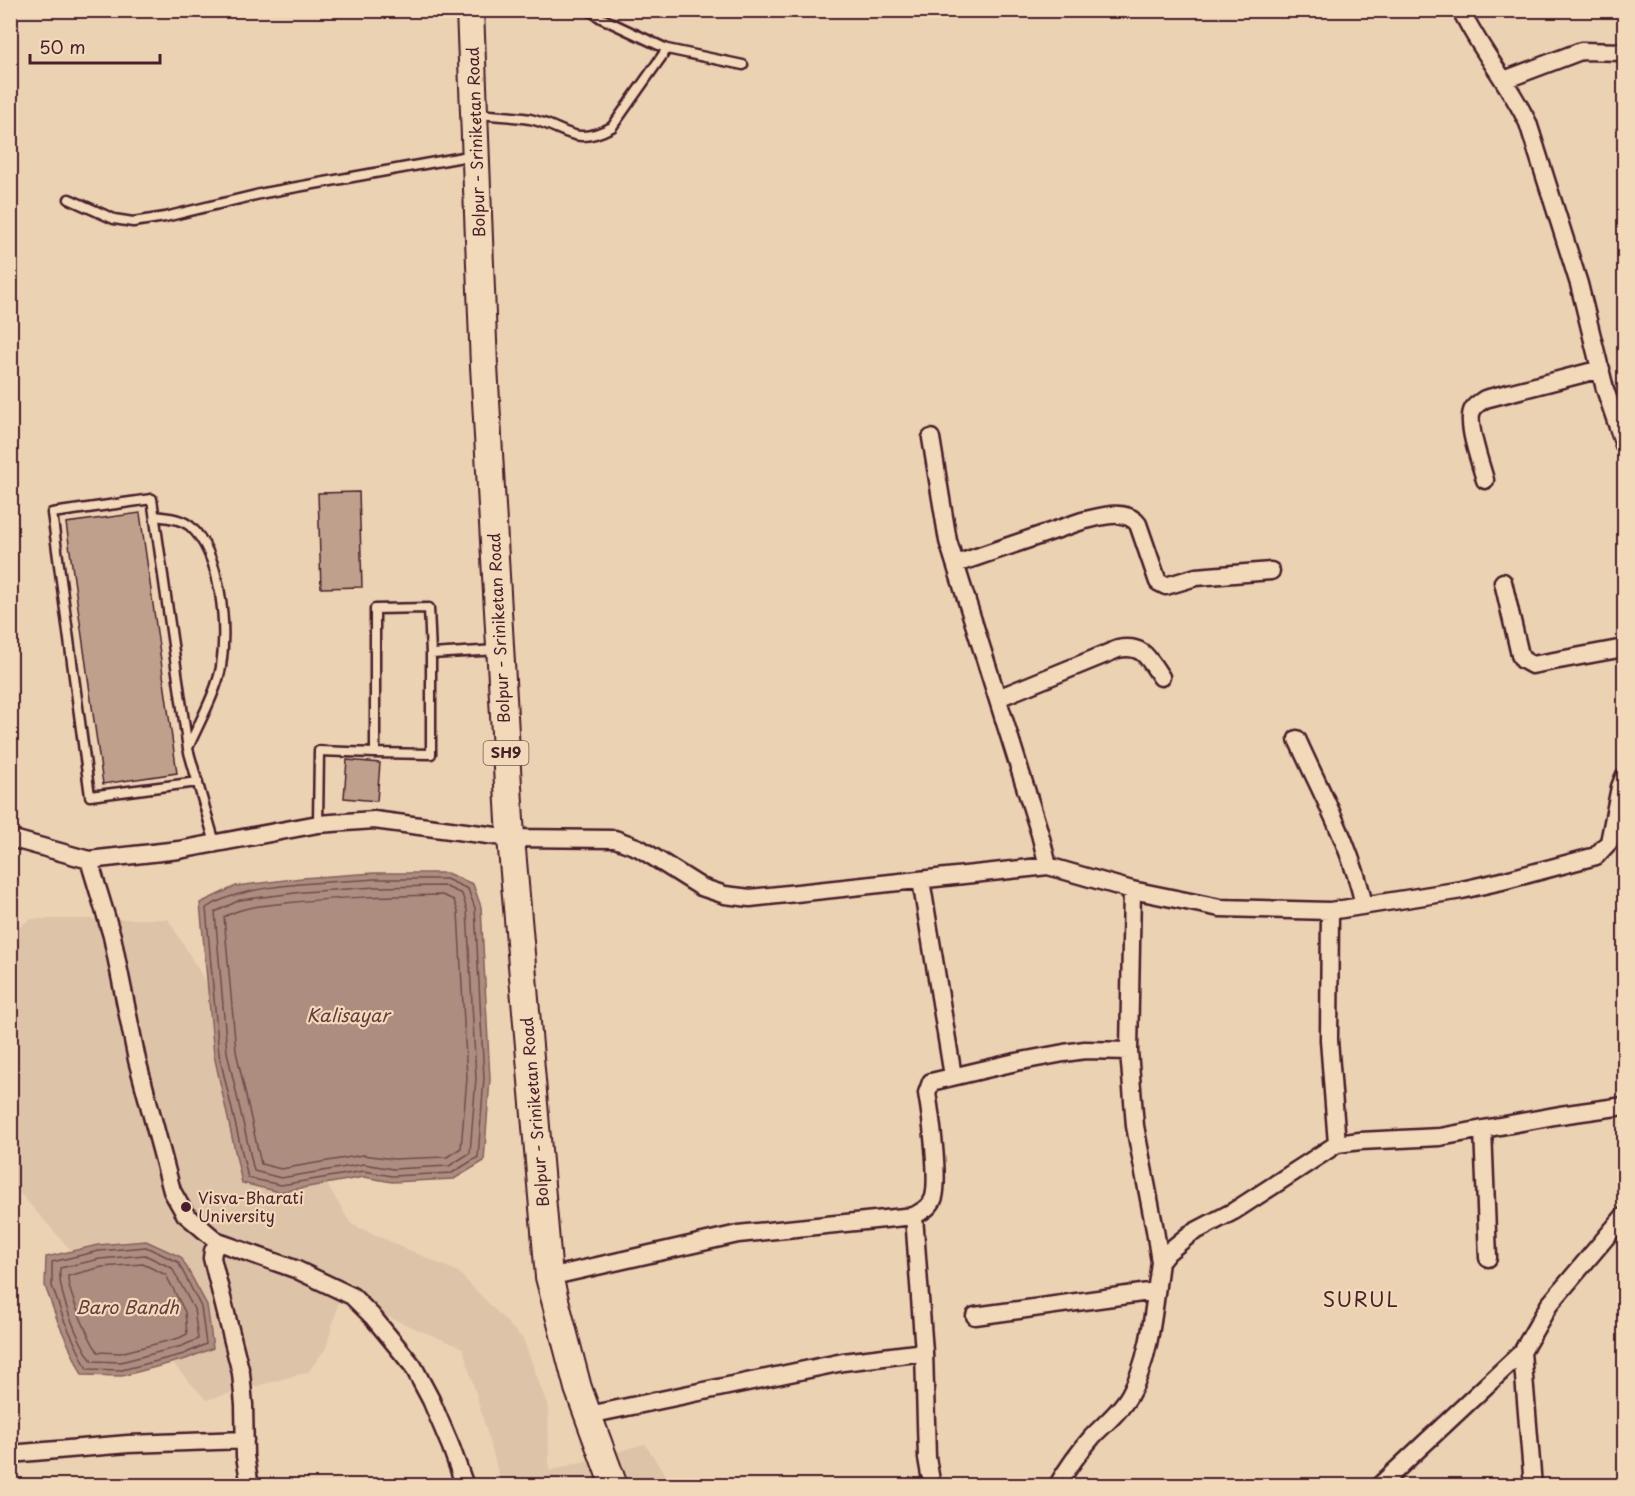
<svg xmlns="http://www.w3.org/2000/svg" width="1635" height="1496" viewBox="0 0 1635 1496" font-family="'Playpen Sans',sans-serif">
<style>
.built{fill:#ddc3a8}
.water{fill:#ad8d7f;stroke:#85615d;stroke-width:1.5}
.lines{fill:none;stroke-linecap:round;stroke-linejoin:round}
.shore{stroke:#724b4d;stroke-width:1.5}
.building{fill:#bea08d;stroke:#4a1f2b;stroke-width:1.5}
.service-casing{stroke:#4a1f2b;stroke-width:13}
.minor-casing{stroke:#4a1f2b;stroke-width:21}
.primary-casing{stroke:#4a1f2b;stroke-width:30}
.service{stroke:#f1d9b9;stroke-width:8}
.minor{stroke:#f1d9b9;stroke-width:16}
.primary{stroke:#f1d9b9;stroke-width:26}
.poi-dot{fill:#4a1f2b;stroke:#f1d9b9;stroke-width:2}
.labels{text-anchor:middle;stroke-width:4.5;stroke-linejoin:round;paint-order:stroke}
.shield{fill:#f1d9b9;stroke:#7c5756;stroke-width:1.5}
.shield-label{font-size:15px;font-weight:bold;fill:#4a1f2b}
.street-label{font-size:16px;fill:#4a1f2b;stroke:#f1d9b9}
.poi-label{font-size:16px;fill:#4a1f2b;stroke:#f1d9b9;text-anchor:start}
.water-label{font-size:18px;font-style:italic;fill:#633a40;stroke:#f1d9b9}
.quarter-label{font-size:20px;letter-spacing:1.5px;fill:#4a1f2b;stroke:#f1d9b9}
</style>
<rect width="100%" height="100%" fill="#ead2b3"/>
<filter id="ink" filterUnits="userSpaceOnUse"><feTurbulence type="fractalNoise" baseFrequency=".0167" numOctaves="2"/><feDisplacementMap in="SourceGraphic" scale="12" xChannelSelector="R" yChannelSelector="G"/><feConvolveMatrix kernelMatrix="1 2 1 2 8 2 1 2 1" color-interpolation-filters="sRGB"/></filter>
<g filter="url(#ink)">
<path class="built" d="M31,919H168L351,1224L458,1272L523,1339L548,1407L549,1471L645,1444L672,1485H502L463,1348L340,1297L326,1348L308,1372L206,1400L16,1189L11,1186L10,933Z"/>
<path class="water" d="M374,873H447L473,884L481,907L490,1079L484,1161L454,1179L392,1182L364,1177L280,1192L242,1183L214,1055L200,903L236,886L302,878Z
M146,1241L181,1257L207,1305L213,1348L186,1359L122,1376L82,1375L58,1322L45,1286L46,1257L98,1245Z"/>
<g class="lines">
<path class="shore" d="M374,879H446L468,889L475,908L484,1078L478,1157L452,1173L392,1176L364,1171L281,1185L248,1178L219,1054L206,908C245,882 328,883 374,879Z
M444,886L462,894L467,910L476,1078L470,1153L449,1166L393,1169L364,1164L281,1178L254,1171L227,1052L215,912L240,900L303,892L375,887Z
M442,895L454,900L458,912L467,1078L461,1148L447,1157L393,1159L363,1155L281,1169L261,1164L236,1051L224,917C243,906 264,906 286,903C338,897 390,896 442,895Z
M146,1247L178,1262L201,1307L206,1344L184,1354L122,1370L87,1369L64,1320L52,1286V1262L99,1251Z
M145,1255L172,1268L194,1309L198,1339L182,1346L121,1362L92,1361C78,1341 57,1292 60,1268L100,1259Z
M143,1264L166,1275L185,1312L187,1334L179,1338L120,1353L98,1352C89,1339 67,1291 68,1276L102,1267Z"/>
</g>
<path class="building" d="M359,492L362,587L321,588L318,493Z
M140,513L177,773L103,784L66,523Z
M347,760L380,763L377,801L344,798Z"/>
<g class="lines">
<defs>
<path id="service" d="M589,10L601,18L667,49L743,65
M478,114C495,116 514,116 530,119C567,127 572,148 612,127L667,49
M69,199L114,219L133,222L165,217L264,193L474,155
M155,516C167,518 180,518 190,526C222,555 227,626 221,667C217,691 198,725 188,748
M431,654L429,608L375,609V753L431,754V654L497,650
M198,782L90,796L52,513L152,499L188,749L215,843
M318,824L319,751L375,753"/>
<path id="minor" d="M1461,10C1480,50 1509,83 1528,123L1579,284L1605,389L1624,445
M1504,80L1581,51L1624,52
M931,438L948,541L1040,834L1048,866
M1485,480C1481,464 1465,422 1473,409C1476,404 1481,402 1485,399L1601,369
M956,564L1082,521C1100,517 1125,508 1138,524L1158,582L1166,586L1196,577L1271,571
M1503,582L1520,655L1523,660L1532,665L1624,648
M998,698L1118,649C1143,644 1148,658 1161,677
M1297,739C1322,795 1351,845 1364,905
M10,838L89,860L179,850L318,824L374,820L511,838L615,839L639,848L701,887L725,895L750,898L1048,866L1132,890L1220,908L1330,911L1462,890L1502,881L1596,856L1609,842L1620,787L1624,777
M89,860L112,936L137,1060L163,1157L172,1191L185,1214L218,1242L295,1269L352,1296L372,1316L413,1366L431,1400L451,1447L465,1486
M921,880L953,1076
M1132,890L1129,1051L1135,1126L1155,1230L1160,1262
M1330,911L1329,1040L1337,1144
M1483,1129L1488,1258
M914,1216L924,1352L927,1458L932,1486
M218,1242L213,1251L212,1258L241,1373L244,1405L245,1456L250,1486
M549,1277L738,1234L914,1216C922,1211 931,1207 934,1197C939,1176 931,1116 927,1093L931,1082L1016,1062L1064,1053L1085,1050L1129,1051
M975,1316L1156,1291
M589,1415L843,1362L924,1352
M10,1454L128,1444L245,1440
M1057,1486C1067,1469 1079,1452 1092,1437C1104,1424 1120,1412 1129,1396C1151,1359 1154,1305 1160,1262L1168,1252L1190,1234L1234,1211L1337,1144L1360,1141L1440,1137L1560,1115L1624,1106
M1379,1486L1522,1352
M1533,1486L1522,1352L1549,1305L1624,1216"/>
<path id="primary" d="M470,10L484,366L511,838L549,1277L578,1388L614,1486"/>
</defs>
<use href="#service" class="service-casing"/>
<use href="#minor" class="minor-casing"/>
<use href="#primary" class="primary-casing"/>
<use href="#service" class="service"/>
<use href="#minor" class="minor"/>
<use href="#primary" class="primary"/>
</g>
</g>
<circle class="poi-dot" cx="186" cy="1207" r="6"/>
<g class="labels">
<rect class="shield" x="483.5" y="741" width="45" height="24" rx="4.5"/>
<g class="shield-label">
<text x="506" y="758">SH9</text>
</g>
<g class="street-label">
<text transform="translate(476 142) rotate(-92)" y="6">Bolpur - Sriniketan Road</text>
<text transform="translate(499 628) rotate(-93)" y="6">Bolpur - Sriniketan Road</text>
<text transform="translate(535 1112) rotate(-95)" y="6">Bolpur - Sriniketan Road</text>
</g>
<g class="poi-label">
<text x="198" y="1204">Visva-Bharati<tspan x="198" dy="18">University</tspan></text>
</g>
<g class="water-label">
<text x="348" y="1022">Kalisayar</text>
<text x="127" y="1314">Baro Bandh</text>
</g>
<g class="quarter-label">
<text x="1361" y="1307">SURUL</text>
</g>
</g>
<rect width="1635" height="1496" fill="none" stroke="#f1d9b9" stroke-width="36"/>
<rect x="18" y="18" width="1599" height="1460" fill="none" stroke="#4a1f2b" stroke-width="2" filter="url(#ink)"/>
<path d="M30 54v9h130v-9" fill="none" stroke="#4a1f2b" stroke-width="3"/>
<text x="39" y="54" font-size="18" fill="#4a1f2b" stroke="#f1d9b9" stroke-width="4.5" paint-order="stroke">50 m</text>
</svg>
